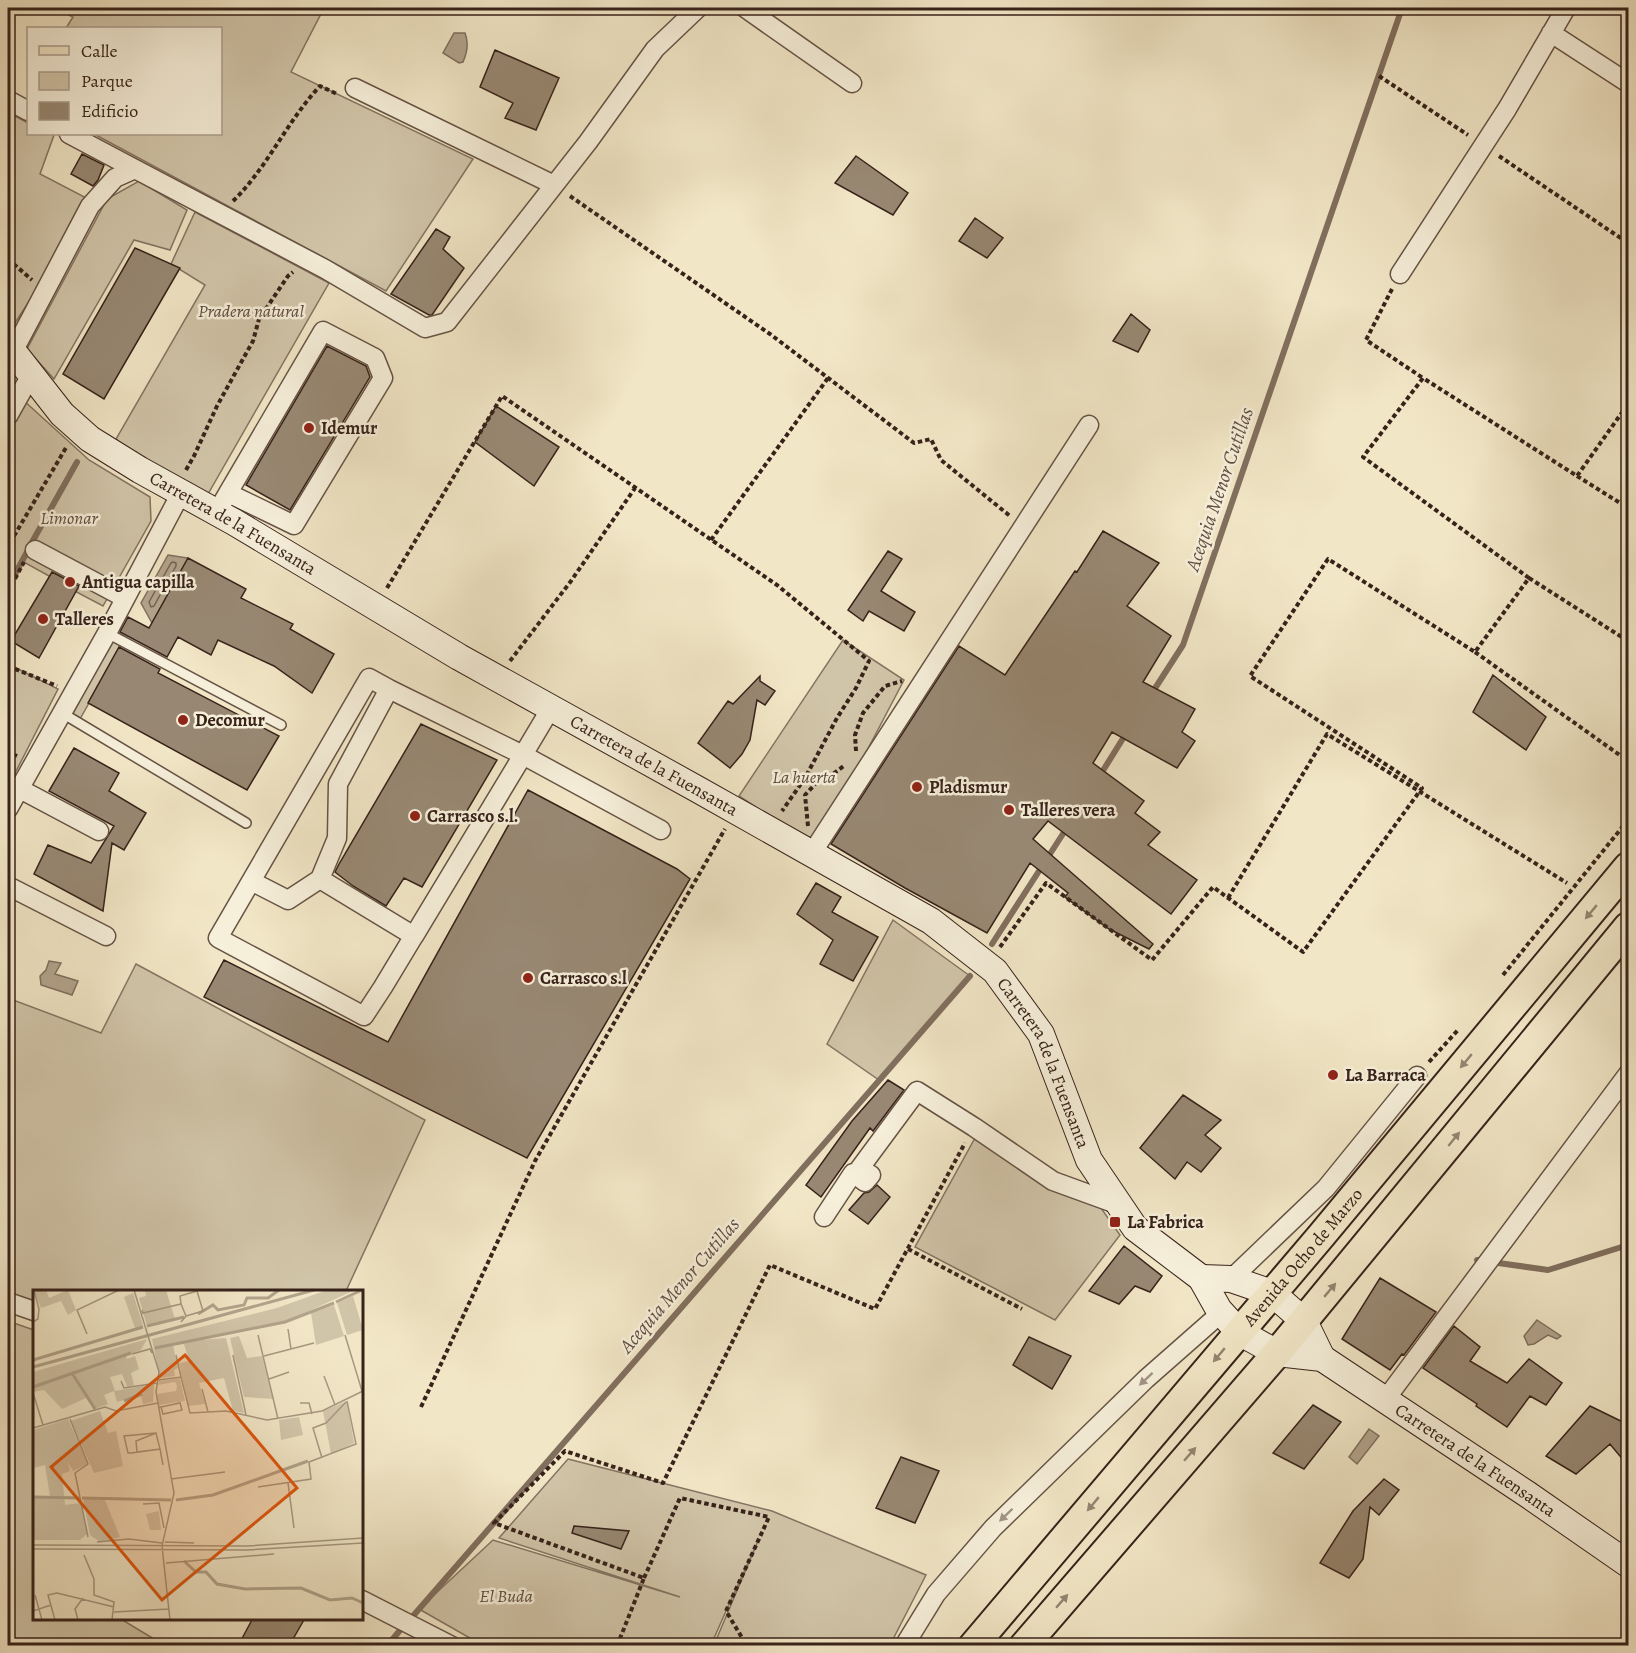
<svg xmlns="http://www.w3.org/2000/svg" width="1636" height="1653" viewBox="0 0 1636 1653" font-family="Alegreya,serif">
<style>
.green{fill:#d1c5a9;stroke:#847462;stroke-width:1.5}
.water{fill:#b2a38c;stroke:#816f5e;stroke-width:1.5}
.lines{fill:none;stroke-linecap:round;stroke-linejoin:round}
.shore{stroke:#746253;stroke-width:1.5}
.stream{stroke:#816f5e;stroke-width:6}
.building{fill:#988873;stroke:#37221a;stroke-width:1.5}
.service-casing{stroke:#665345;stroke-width:12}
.minor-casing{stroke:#665345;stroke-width:21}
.secondary-casing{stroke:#37221a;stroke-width:28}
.primary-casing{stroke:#37221a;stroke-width:32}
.path{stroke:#37221a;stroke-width:4;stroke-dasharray:4.5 3;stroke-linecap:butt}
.service{stroke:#f6efda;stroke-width:9}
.minor{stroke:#f6efda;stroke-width:18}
.secondary{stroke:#f6efda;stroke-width:26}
.primary{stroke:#f1e6c6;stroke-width:28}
.oneway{fill:#948470}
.oneway2{fill:#a09384}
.poi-dot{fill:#8f2418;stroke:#f6efda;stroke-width:2}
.labels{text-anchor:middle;stroke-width:5;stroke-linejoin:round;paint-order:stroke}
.park-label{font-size:18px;font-style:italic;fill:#5e4b3e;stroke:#f6efda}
.poi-label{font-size:18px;font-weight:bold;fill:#37221a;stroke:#f6efda;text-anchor:start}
.street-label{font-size:18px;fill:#37221a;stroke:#f6efda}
.water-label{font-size:20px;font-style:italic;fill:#624f42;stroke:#f6efda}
.inset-river{fill:none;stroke:#b2a38c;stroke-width:3}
.inset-road{fill:none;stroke:#a79881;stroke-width:1.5}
.view{fill:#df560d;fill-opacity:0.15;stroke:#df560d;stroke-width:3}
.inset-edge{fill:none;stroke:#37221a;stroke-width:3}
</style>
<rect width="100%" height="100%" fill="#f1e6c6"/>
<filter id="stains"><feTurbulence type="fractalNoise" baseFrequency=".00333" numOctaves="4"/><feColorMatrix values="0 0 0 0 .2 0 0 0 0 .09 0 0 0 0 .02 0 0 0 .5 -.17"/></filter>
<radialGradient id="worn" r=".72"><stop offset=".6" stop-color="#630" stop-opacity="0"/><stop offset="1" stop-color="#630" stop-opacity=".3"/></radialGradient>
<path class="green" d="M53,8H324L291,72L473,159L386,291L94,134H220V28H66L73,17Z
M8,112L28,123V134H50L54,135L40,174L94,202L13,326L8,321Z
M139,181L187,210L170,250L134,240L54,379L27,349L107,199Z
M195,212L329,283L208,494L143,462L116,439L205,285L171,264Z
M22,399L89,460L150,497L151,521L103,606L69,588V587L22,561L8,587V424Z
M117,632L126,637L80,719L72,715Z
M843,640L904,680L817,846L739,796Z
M8,664L58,689L8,787Z
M893,920L970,976L879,1080L827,1044Z
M136,964L425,1120L346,1291L34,1292V1301L8,1293V998L101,1033Z
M975,1138L1101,1208L1120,1235L1055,1320L915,1247Z
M8,1321L34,1330V1618L121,1619L164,1645H8Z
M568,1459L772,1511L926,1575L890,1645H714L758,1541L726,1611L711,1645H482L419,1609L493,1540L680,1597L499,1538Z"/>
<path class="water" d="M454,33H465C469,43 467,53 463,62L459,63L443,53Z
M168,555L188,558L152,623L141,603Z
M49,961L61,963L55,974L78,981L72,995L41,985L40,976L46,970Z
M1537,1320L1561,1336L1557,1339L1548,1335L1534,1344L1528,1345L1524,1336Z
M1369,1429L1379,1436L1357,1464L1349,1457Z"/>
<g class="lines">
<path class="shore" d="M173,562L176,563V566L154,606L151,607L149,602L171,563Z"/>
<path class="stream" d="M31,544L77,462
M8,587L27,552
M1152,693L1183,645L1402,8
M1099,777L1127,732
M992,944L1068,826
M1477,1260L1548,1270L1628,1245
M413,1616L970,976
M387,1646L401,1629"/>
</g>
<path class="building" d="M495,50L559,78L536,130L505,118L513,103L480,87Z
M82,154L104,165L98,180L93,186L71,174Z
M856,156L908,193L893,215L835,183Z
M975,218L1003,238L987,258L959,241Z
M436,229L450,237L443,249L464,268L432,315H429L391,294Z
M135,248L180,268L104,399L63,374Z
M1131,314L1150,330L1138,352L1113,341Z
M327,346L366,366L370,377L290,510L246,485Z
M496,406L559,447L534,486L475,442Z
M1103,531L1159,563L1127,606L1171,636L1143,682L1195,709L1182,732L1195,741L1177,768L1112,732L1093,763L1144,801L1135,813L1160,832L1148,845L1197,880L1171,914L1048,821L1033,839L1153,944L1149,949L1109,929L1065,897L1068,893L1030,863L987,933L905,888L831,844L959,646L1005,675L1075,571L1077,572Z
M888,551L902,559L881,591L915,612L904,631L869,611L863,621L848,610Z
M188,558L246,589L241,598L293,624L290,629L334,654L312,693L274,666L218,640L211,655L178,637L167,657L120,632L128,617L149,628Z
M52,572L79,586L39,658L11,641Z
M119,647L160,669L158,673L279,736L247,790L88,703Z
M1493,675L1546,717L1526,750L1473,712Z
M760,676V681L775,691L765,705L757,700L750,740L742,754L730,768L698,743L728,701L733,704Z
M421,724L497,760L422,887L404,878L386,906L353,886L335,872L339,864Z
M74,748L119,773L109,791L146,813L124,850L112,843L103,911L34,874L48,845L91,863L114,826L49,791Z
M528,790L677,869L690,879L527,1158L204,997L224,960L388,1042Z
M816,883L841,897L832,912L878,937L853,981L820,964L833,940L797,914Z
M888,1080L904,1090L873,1131L870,1128L821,1197L806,1185L852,1121Z
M1183,1095L1221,1120L1205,1135L1221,1148L1201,1172L1187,1162L1175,1179L1140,1148Z
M877,1185L890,1197L868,1224L849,1210L864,1193L869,1192Z
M1124,1246L1162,1276L1150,1292L1135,1286L1119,1304L1089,1291Z
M1380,1278L1436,1312L1404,1355L1402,1354L1390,1370L1342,1339Z
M1454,1326L1480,1347L1470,1361L1507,1383L1529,1359L1562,1383L1546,1405L1530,1396L1507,1427L1476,1406L1477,1404L1423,1368Z
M1029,1337L1071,1356L1052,1389L1013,1365Z
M1313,1405L1341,1422L1304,1469L1273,1453Z
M1590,1406L1629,1425V1467L1610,1444L1576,1474L1546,1456Z
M901,1457L939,1471L915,1523L876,1508Z
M1384,1479L1399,1490L1379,1515L1370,1507L1363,1559L1349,1578L1320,1563L1353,1511Z
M574,1526L629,1531L621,1549L572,1533Z
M253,1618H305L289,1646H238Z"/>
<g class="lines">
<defs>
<path id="service" d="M107,633L281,725
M62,713L246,823"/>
<path id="minor" d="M745,8L852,83
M1551,33L1628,83
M355,88L554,185
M8,100L28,111
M69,134L135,169
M1400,274L1507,109L1566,8
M13,352L90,206L115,178L135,169L325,269L425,328L447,322L588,142L655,49L698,8
M8,416L31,375
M217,512L228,493L323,331L375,358L383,378L294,525L228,493
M35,550L125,598
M389,689L369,678L218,938L364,1016L383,987L523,755L389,689L338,784L337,838L320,879L414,936L523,755L661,830
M523,755L551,708
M20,789L99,831
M8,809L107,633L181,493
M812,853L1089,425
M251,881L288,900L320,879
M8,886L106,936
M824,1217L853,1173L865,1182L871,1175L860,1168L917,1091L974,1127L1053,1181L1119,1205
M1231,1279L1326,1188L1417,1076
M8,1302L34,1311
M1385,1400L1628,1074
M362,1600L452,1646
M904,1646L936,1594L993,1528L1146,1379L1221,1313"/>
<g id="secondary">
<path id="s1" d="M8,345L62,414L90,439L140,470L234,522L459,657L697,789L931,921L995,971L1041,1034L1089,1160L1135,1228L1201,1278L1219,1310L1239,1332L1277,1353L1322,1358L1527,1494L1628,1564"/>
<path d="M1201,1278L1231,1279L1272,1293L1304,1321L1322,1358"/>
</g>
<g id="primary">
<path id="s2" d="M973,1646L1321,1236L1628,867"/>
<path d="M1024,1646L1277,1353L1628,927"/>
</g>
</defs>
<use href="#service" class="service-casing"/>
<use href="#minor" class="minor-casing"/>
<use href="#secondary" class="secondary-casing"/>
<use href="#primary" class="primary-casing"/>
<path class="path" d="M1379,76L1468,135
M1499,156L1628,243
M570,196L770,334L914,443L931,439L941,460L1010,516
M233,201C268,167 287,121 320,86L337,94
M8,259L32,280
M1392,289L1366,340L1423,378
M186,470L194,456L217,406L253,341L259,319L288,276L293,272
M1577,476L1628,508
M8,532L15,537
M14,536L67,446
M711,540L828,378
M1529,578L1628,641
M387,588L502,396L777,585L869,661L856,688L837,718L805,778L782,811
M8,592L24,562
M1475,652L1628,761
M510,661L571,581L635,488
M8,666L57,686
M856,751L855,735L863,713L885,686L902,681
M8,752L17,756
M808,826L805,795L818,781L833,774L845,765
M1228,898L1327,734L1567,883
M1000,947L1046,883L1152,960L1213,887L1303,952L1422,788L1250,676L1328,559L1475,652L1529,578L1363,457L1423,378L1577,476L1628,404
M1503,975L1628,820
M1429,1062L1458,1030
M908,1249L1022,1309
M421,1407L535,1161L725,829
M644,1578L680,1498L769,1517L726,1611L744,1641L743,1646
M617,1646L644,1578L494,1523L565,1451L663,1483L770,1265L875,1309L965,1143"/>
<use href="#service" class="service"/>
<use href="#minor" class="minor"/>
<use href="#secondary" class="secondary"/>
<use href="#primary" class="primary"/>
</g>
<defs><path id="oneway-solid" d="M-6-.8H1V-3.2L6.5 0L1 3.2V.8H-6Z" transform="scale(1.5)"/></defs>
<g class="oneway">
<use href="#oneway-solid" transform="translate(1591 912) rotate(130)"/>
<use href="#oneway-solid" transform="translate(1466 1061) rotate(130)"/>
<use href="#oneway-solid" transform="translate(1454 1139) rotate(-51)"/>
<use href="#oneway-solid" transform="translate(1330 1290) rotate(-50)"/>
<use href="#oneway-solid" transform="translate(1219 1355) rotate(130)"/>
<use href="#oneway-solid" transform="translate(1190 1454) rotate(-49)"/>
<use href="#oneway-solid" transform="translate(1093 1504) rotate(130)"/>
<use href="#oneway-solid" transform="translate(1062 1601) rotate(-49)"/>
</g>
<g class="oneway2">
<use href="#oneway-solid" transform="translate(1146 1379) rotate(137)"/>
<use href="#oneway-solid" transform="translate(1006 1515) rotate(136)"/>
</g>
<g class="poi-dot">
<circle cx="309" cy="428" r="6"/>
<circle cx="70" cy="582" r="6"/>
<circle cx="43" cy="619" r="6"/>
<circle cx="183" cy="720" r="6"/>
<circle cx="917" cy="787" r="6"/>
<circle cx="1009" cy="810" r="6"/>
<circle cx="415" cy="816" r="6"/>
<circle cx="528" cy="978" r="6"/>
<circle cx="1333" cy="1075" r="6"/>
<rect x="1109" y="1216" width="12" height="12" rx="3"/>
</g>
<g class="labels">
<g class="park-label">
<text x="251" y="317">Pradera natural</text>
<text x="69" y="524">Limonar</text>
<text x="804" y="783">La huerta</text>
<text x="506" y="1602">El Buda</text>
</g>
<g class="poi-label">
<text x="321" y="434">Idemur</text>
<text x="82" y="588">Antigua capilla</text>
<text x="55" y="625">Talleres</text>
<text x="195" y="726">Decomur</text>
<text x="929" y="793">Pladismur</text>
<text x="1021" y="816">Talleres vera</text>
<text x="427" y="822">Carrasco s.l.</text>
<text x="540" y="984">Carrasco s.l</text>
<text x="1345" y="1081">La Barraca</text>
<text x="1127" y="1228">La Fabrica</text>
</g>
<g class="street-label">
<text dy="6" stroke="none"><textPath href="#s1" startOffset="291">Carretera de la Fuensanta</textPath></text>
<text dy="6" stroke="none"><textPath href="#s1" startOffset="777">Carretera de la Fuensanta</textPath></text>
<text dy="6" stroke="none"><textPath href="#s1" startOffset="1281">Carretera de la Fuensanta</textPath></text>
<text dy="6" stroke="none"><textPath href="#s2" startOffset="510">Avenida Ocho de Marzo</textPath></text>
<text dy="6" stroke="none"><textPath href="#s1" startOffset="1893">Carretera de la Fuensanta</textPath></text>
</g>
<g class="water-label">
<text transform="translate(1219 489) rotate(-71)" y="7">Acequia Menor Cutillas</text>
<text transform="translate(679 1285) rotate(-49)" y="7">Acequia Menor Cutillas</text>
</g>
</g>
<g transform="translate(33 1290)">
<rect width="330" height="330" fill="#f1e6c6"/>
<path d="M1,0H13L16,8L35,0L43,20L35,25L28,11L8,18ZM112,0H133L142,29L114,36L106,8L113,6ZM294,0H322L252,32L168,50L193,48L211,123L200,121L191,88L166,93L172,114L155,116L146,73L156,71L151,54L140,55L145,78L141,80L142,86L127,88L119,49L244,18ZM100,3L110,36L102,38L91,7ZM320,6L330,40L314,45L304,13ZM301,15L311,46L283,55L278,23ZM206,46L214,68L229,66L240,109L211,107L197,48ZM114,49L108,60L93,66L94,69L102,66L106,79L98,83L101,95L95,98L89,84L77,87L82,101L121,94L120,112L110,114L108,105L84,112L81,101L71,105L75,114L61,119L53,108L29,119L11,100L0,102V82ZM147,88L152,111L126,115L124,104L143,101L144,96L142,92L125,95L126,91ZM314,111L321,153L298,164L290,121ZM67,121L75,143L83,141L90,176L61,183L38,131ZM266,127L270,145L248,150L246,130ZM35,129L55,174L40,181L35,172L37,181L29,184L32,215L48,213L54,244L47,250H0V208L29,206H17L12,175L0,178V140ZM50,208L72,210L87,247L67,252L57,245ZM126,221L128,240H117L113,224Z" fill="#d1c5a9"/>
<path class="inset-river" d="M303,12L329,0M165,24L180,15L185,20L211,15L214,8H235L246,0M114,36L151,27M122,58L252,32L301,13M0,70L110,37M0,77L281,0M39,83L62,119M0,97L98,63M91,111L109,104M0,207L47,208M49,208L138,210M143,210L180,205L275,171M151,271L163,282H173L184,294L212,299L268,298L297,310L319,308L330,313"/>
<path class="inset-road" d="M101,0L126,82L123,102L141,203L129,256L137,330M148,14L147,6L164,1L170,21L153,26M109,20L110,23L148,14L153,26L148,32M0,32L5,29L6,19L1,0M255,39L258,59M54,44L44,20L86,0M225,45L245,129M312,45L329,101M99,64L117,59L119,63M143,65L148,87M200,65L213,125M231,66L281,53M291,86L302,115M236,89L256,82M125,90L148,87L157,123L193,121L234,130L289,121L330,101M88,91L91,98L124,93M169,99L175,122M1,106L10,135M267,113H276L279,124M125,117H128L147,113L149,120L130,124L128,117M37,129L55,174L42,183L55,247M0,138L72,117L83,121L125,113M123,143L91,146L95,163H98L127,159L123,143L103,151L104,162L127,159L130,175M289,168L280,138L293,133L313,112M138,189L192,182M255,193L261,238M225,197L278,189L276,172L323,154L314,111M110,214L126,213L131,238M64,252L96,249L129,253M132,252L161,253M0,255L214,256L330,248M0,259L214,260L330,253M51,265L61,289V305L81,312L79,330M133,273L241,264M2,305L9,330M0,321L18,315M81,322L136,319M22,330L15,305L24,303L81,317M45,330L42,319L50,308"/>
<path class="view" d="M152,65L264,198L129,310L18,177Z"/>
<rect width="330" height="330" class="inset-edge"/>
</g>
<rect width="1636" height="1653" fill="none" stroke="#f1e6c6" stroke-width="30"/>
<rect x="9" y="9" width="1618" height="1635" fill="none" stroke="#37221a" stroke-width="3"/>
<rect x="15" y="15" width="1606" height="1623" fill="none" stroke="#37221a" stroke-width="1.5"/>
<rect x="27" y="27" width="195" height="108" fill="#f6efda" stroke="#aa9d8d" stroke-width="1.5"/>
<rect x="39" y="46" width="30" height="9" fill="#f1e6c6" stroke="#aa9d8d" stroke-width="1.5"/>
<text x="81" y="57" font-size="18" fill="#37221a">Calle</text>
<rect x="39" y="72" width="30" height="18" fill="#d1c5a9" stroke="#aa9d8d" stroke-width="1.5"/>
<text x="81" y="87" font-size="18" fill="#37221a">Parque</text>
<rect x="39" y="102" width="30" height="18" fill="#988873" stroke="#aa9d8d" stroke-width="1.5"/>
<text x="81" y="117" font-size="18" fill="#37221a">Edificio</text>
<rect width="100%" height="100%" filter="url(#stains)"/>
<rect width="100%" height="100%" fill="url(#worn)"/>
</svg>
